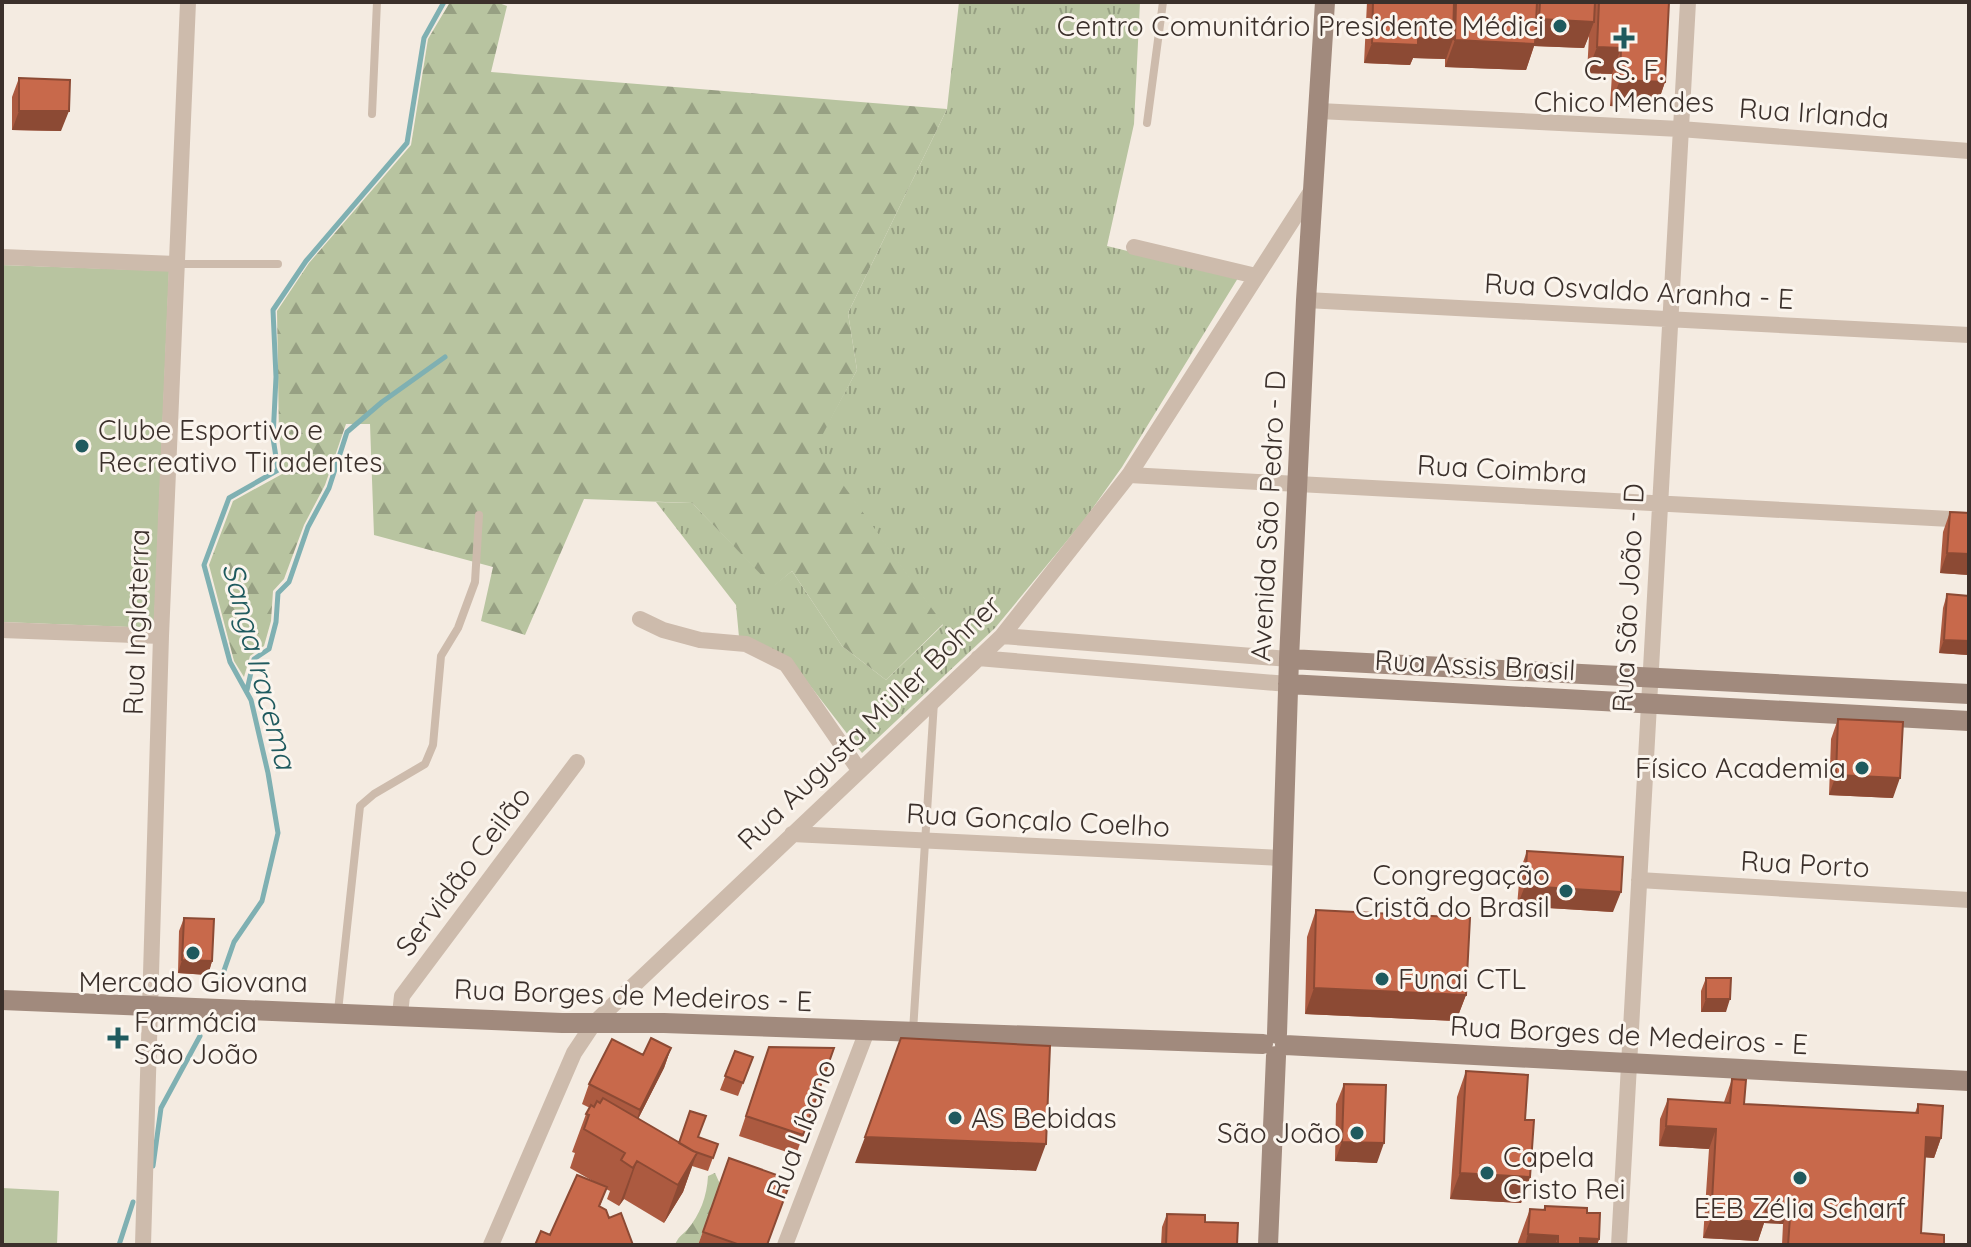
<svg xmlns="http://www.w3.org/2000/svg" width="1971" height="1247" viewBox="0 0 1971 1247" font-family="Quicksand,sans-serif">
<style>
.grass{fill:url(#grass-tufts)}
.forest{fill:url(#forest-firs)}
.green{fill:#b8c4a0}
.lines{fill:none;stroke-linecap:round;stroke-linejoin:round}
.stream{stroke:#7fb0b2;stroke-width:5}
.lane{stroke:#cdbbac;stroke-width:8}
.street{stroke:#cdbbac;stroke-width:16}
.secondary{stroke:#a18a7d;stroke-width:20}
.wall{fill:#ac5a40}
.shaded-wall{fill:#8c4a34}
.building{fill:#c8694b;stroke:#8c4a34;stroke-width:2}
.poi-dot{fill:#1f5a5e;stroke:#fbf5ee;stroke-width:3}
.labels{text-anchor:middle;stroke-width:6;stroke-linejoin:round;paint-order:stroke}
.poi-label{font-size:28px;fill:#3b302b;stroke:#fbf5ee;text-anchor:start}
.street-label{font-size:28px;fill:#3b302b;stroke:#fbf5ee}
.water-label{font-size:30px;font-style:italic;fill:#1f5a5e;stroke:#fbf5ee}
</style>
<defs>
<pattern id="grass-tufts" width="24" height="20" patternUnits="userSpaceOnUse" patternTransform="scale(2)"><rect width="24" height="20" fill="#b8c4a0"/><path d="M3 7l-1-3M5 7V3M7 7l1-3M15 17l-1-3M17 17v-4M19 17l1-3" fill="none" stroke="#97a083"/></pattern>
<pattern id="forest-firs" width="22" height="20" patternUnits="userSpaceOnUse" patternTransform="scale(2)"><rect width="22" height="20" fill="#b8c4a0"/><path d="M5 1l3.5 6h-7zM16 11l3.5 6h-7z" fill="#97a083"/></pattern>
</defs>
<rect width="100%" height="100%" fill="#f4ebe1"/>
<path class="grass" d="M959,2H1140L1134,124L1107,246L1238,278L1122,467L1085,519L995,628L862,753L788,657L739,637L736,605L656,502L692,503L773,586L792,571L842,646L886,680L943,625L815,447L857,370L848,313L947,109Z"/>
<path class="forest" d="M450,2H496L507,6L491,72L947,109L848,313L857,370L816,447L943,624L886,680L842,646L792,571L773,587L692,503L584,499L525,635L481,621L493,567L374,535L370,424H346L325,485L304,525L284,579L273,591L271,621L264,646L250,656L244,677L234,661L209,565L233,501L284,473L279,437L277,311L309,263L411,145L428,39Z
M715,1173L720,1184L698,1245H675C678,1237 681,1236 687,1230C700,1215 707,1196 708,1176Z"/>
<path class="green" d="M2,265L169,271L154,628L2,622Z
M2,1188L59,1191L57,1245H2Z"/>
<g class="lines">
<path class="stream" d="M247,690L254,659L269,649L276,622L278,593L289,582L308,527L329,488L347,432L382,402L445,357
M220,982L234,942L262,901L278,833L268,773L251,700L230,662L204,565L229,498L278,470L273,438L276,377L273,310L306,261L407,143L424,38L444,2
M153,1166L161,1108L200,1036
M119,1245L133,1202"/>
<path class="lane" d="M372,114L377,2
M1147,123L1163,2
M177,264H278
M338,1011L360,806L374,794L425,764L433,745L441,656L458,628L475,582L479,515
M913,1031L934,702"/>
<path class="street" d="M1319,111L1680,129L1969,151
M1134,247L1256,276
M2,257L176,264
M1306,300L1969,335
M1129,475L1969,520
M640,619L663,630L700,640L746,644L786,664L859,770
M2,630L161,636
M1002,636L1289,659
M978,658L1288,684
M792,834L1282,858
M1639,880L1969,900
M400,1014L402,996L577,762
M143,1245L161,636L188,2
M491,1245L574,1053L594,1023L1002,636L1129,475L1312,190
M785,1245L867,1031
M1619,1245L1688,2"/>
<path class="secondary" d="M1289,659L1969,694
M1288,684L1969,721
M2,1000L562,1023H664L1263,1044
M1277,1034L1289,659L1306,300L1325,2
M1285,1045L1969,1081
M1268,1245L1276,1056"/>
</g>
<path class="wall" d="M1367,2H1455L1454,4L1455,2H1669L1665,82L1656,108L1610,106L1612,74L1587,73L1589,36L1584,48L1534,46L1526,70L1445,67V59L1413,58L1410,65L1364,63Z
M19,78L61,131L12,130V97Z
M1950,512L1969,513V575L1940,573L1943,532Z
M1947,594L1968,655L1939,653L1943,608Z
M1838,719L1893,798L1829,795L1831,739Z
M1527,851L1613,912L1517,906L1520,871Z
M1316,910L1466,995L1456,1021L1305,1014L1307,937Z
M184,918L212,961L208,975L178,973L179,931Z
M1706,978L1726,1012H1701V991Z
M671,1048L664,1068L638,1119L679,1143L698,1137L718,1144L708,1171L692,1166L683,1192L664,1223L624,1199L619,1206L607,1199L610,1191L606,1189L600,1206L609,1218L550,1235L598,1184L570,1168L575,1153L572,1152L586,1114L590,1108L582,1104L589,1084L643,1055Z
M834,1048L796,1155L739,1136L762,1067Z
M735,1051L753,1057L738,1096L720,1090Z
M1466,1071L1525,1120L1530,1177L1521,1203L1450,1199L1457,1097Z
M1732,1079L1744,1104L1915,1113L1918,1104L1941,1138L1934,1158L1925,1157L1921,1233L1944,1245H1782L1783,1224L1764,1223L1758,1241L1703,1238L1709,1149L1659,1146L1660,1119L1668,1099L1724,1102Z
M1344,1084L1377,1163L1335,1161L1336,1104Z
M729,1158L767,1245H698Z
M1545,1206L1599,1239L1597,1245H1517L1530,1209L1543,1210Z
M1167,1214L1205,1222L1237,1245H1161L1162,1227Z"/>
<path class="shaded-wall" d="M1539,19L1594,22L1584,48L1534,46L1526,70L1445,67L1455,40L1530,44Z
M1418,38L1453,39L1446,59L1413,58L1410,65L1364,63L1372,43Z
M1597,47L1621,48L1612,74L1587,73Z
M1620,80L1665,82L1656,108L1610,106Z
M19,111H69L61,131L12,130Z
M1947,553L1969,554V575L1940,573Z
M1944,640L1969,641L1968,655L1939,653Z
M1836,775L1900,778L1893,798L1829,795Z
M1525,886L1621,892L1613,912L1517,906Z
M182,960L212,961L208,975L178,973Z
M1314,988L1466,995L1456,1021L1305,1014Z
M1706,999H1730L1726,1012H1701Z
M671,1048L664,1068L633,1129L640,1110Z
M1666,1126L1716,1129L1709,1149L1659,1146Z
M865,1137L1046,1144L1036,1171L855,1163Z
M1926,1137L1941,1138L1934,1158L1919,1157Z
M1342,1142L1384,1143L1377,1163L1335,1161Z
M697,1153L683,1192L664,1223L678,1185Z
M637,1161L624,1199L619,1206L633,1168Z
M1460,1173L1530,1177L1521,1203L1450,1199Z
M1766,1203L1791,1204L1783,1224L1764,1223L1758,1241L1703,1238L1711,1219Z
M1528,1234L1558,1236L1555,1245L1554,1243L1553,1245H1525Z
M1580,1238L1599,1239L1597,1245H1578Z"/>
<path class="building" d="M1373,2H1454L1453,39L1418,38V45L1372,43Z
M1456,2H1537L1535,44L1455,40Z
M1540,2H1595L1594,22L1539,19Z
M1599,2H1669L1665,82L1620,80L1621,48L1597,47Z
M19,78L70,80L69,111H19Z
M1950,512L1969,513V554L1947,553Z
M1947,594L1969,596V641L1944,640Z
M1838,719L1903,722L1900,778L1836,775Z
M1527,851L1623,857L1621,892L1525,886Z
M1316,910L1470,918L1466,995L1314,988Z
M184,918L214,919L212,961L182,960Z
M1706,978H1731L1730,999H1706Z
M651,1038L671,1048L640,1110L589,1084L612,1039L643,1055Z
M901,1038L1050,1046L1046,1144L865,1137Z
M769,1047L834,1048L803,1135L746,1116Z
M735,1051L753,1057L743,1083L725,1076Z
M1466,1071L1528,1075L1525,1120H1534L1530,1177L1460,1173Z
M1732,1079L1746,1080L1744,1104L1918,1113V1104L1943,1106L1941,1138L1926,1137L1921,1233L1944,1235V1245H1788L1791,1204L1766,1203L1765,1222L1711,1219L1716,1129L1666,1126L1668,1099L1730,1103Z
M1344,1084L1386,1085L1384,1143L1342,1142Z
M603,1098L697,1153L678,1185L637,1161L633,1168L621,1160L625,1153L584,1129L589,1115L586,1114L591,1105L594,1107L597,1101L600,1103Z
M690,1111L706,1116L698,1137L718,1144L713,1158L693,1151L679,1143Z
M729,1158L791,1180L767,1245H740L703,1232Z
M577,1175L607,1187L599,1206L606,1210L609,1218L621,1213L633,1245H535L541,1231L550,1235Z
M1545,1206L1587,1208V1213H1600L1599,1239L1580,1238V1245H1554V1243H1558V1236L1528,1234L1530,1209L1545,1210Z
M1167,1214L1205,1215V1222L1238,1223L1237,1245H1166Z"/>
<g class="poi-dot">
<circle cx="1560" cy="26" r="8"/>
<path d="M1620 26h8v8h8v8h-8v8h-8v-8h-8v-8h8z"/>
<circle cx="82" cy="446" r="8"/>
<circle cx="1862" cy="768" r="8"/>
<circle cx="1566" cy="891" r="8"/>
<circle cx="193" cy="953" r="8"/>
<circle cx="1382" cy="979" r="8"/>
<path d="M114 1026h8v8h8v8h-8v8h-8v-8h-8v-8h8z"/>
<circle cx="955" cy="1118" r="8"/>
<circle cx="1357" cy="1133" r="8"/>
<circle cx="1487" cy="1173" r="8"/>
<circle cx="1800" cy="1178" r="8"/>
</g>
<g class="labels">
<g class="poi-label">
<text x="1544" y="36" text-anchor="end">Centro Comunitário Presidente Médici</text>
<text x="1624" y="80" text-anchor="middle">C. S. F.<tspan x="1624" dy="32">Chico Mendes</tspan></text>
<text x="98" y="440">Clube Esportivo e<tspan x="98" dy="32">Recreativo Tiradentes</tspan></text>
<text x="1846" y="778" text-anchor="end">Físico Academia</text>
<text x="1550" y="885" text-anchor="end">Congregação<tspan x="1550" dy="32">Cristã do Brasil</tspan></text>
<text x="1398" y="989">Funai CTL</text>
<text x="193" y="992" text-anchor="middle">Mercado Giovana</text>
<text x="134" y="1032">Farmácia<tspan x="134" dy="32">São João</tspan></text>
<text x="971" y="1128">AS Bebidas</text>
<text x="1341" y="1143" text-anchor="end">São João</text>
<text x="1503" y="1167">Capela<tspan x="1503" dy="32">Cristo Rei</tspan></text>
<text x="1800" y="1218" text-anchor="middle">EEB Zélia Scharf</text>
</g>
<g class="street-label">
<text transform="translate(1814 113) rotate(4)" y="10">Rua Irlanda</text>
<text transform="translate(1639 291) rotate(3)" y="10">Rua Osvaldo Aranha - E</text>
<text transform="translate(1502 469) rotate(3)" y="10">Rua Coimbra</text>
<text transform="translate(1268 516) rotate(-87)" y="10">Avenida São Pedro - D</text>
<text transform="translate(1628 598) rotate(-87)" y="10">Rua São João - D</text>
<text transform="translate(136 622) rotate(-88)" y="10">Rua Inglaterra</text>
<text transform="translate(1475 665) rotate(3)" y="10">Rua Assis Brasil</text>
<text transform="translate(869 722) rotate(-44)" y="10">Rua Augusta Müller Bohner</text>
<text transform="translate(1038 820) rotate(3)" y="10">Rua Gonçalo Coelho</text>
<text transform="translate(1805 864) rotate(3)" y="10">Rua Porto</text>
<text transform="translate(463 871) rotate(-53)" y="10">Servidão Ceilão</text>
<text transform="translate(633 995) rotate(2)" y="10">Rua Borges de Medeiros - E</text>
<text transform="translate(1629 1035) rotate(3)" y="10">Rua Borges de Medeiros - E</text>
<text transform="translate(801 1129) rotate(-69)" y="10">Rua Líbano</text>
</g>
<g class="water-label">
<text transform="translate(259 666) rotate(75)" y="10">Sanga Iracema</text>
</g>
</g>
<rect width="1971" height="1247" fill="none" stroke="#3b302b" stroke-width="8"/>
</svg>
